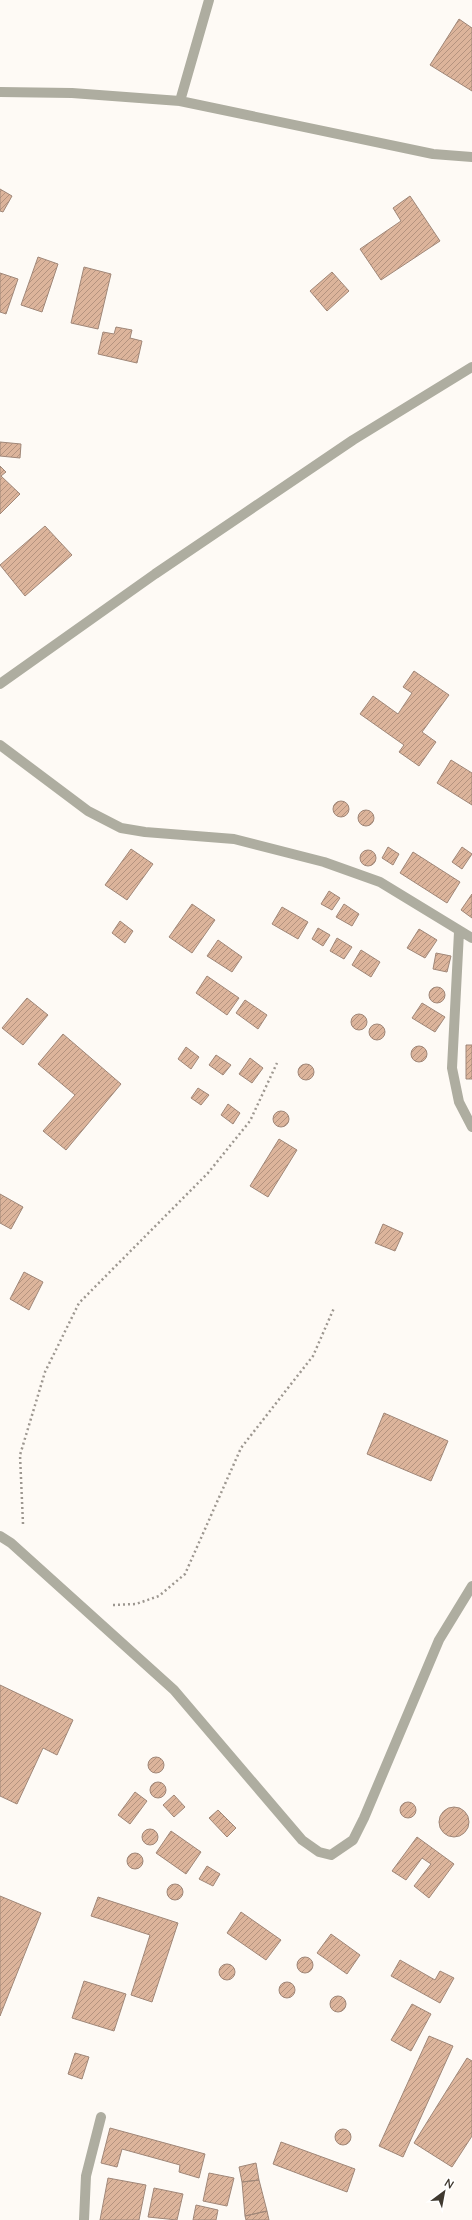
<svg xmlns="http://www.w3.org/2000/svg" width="472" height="2220" viewBox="0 0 472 2220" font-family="Lato,sans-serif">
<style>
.building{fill:url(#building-hatch);stroke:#a08778}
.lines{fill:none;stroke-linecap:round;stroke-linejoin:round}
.path{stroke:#9d9790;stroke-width:2.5;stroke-dasharray:2 3;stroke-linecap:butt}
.street{stroke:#aeada0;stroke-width:10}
</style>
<defs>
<pattern id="building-hatch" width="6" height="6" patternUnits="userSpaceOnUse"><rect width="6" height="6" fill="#dcb49b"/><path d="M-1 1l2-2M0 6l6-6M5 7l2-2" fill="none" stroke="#b4937f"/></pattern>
</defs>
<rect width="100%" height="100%" fill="#fefaf5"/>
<path class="building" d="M459,19L472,28V91L430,65Z
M0,189L12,196L3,212L0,211Z
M410,196L440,241L381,280L360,249L401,221L393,208Z
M38,257L58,264L42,312L21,305Z
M84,267L111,274L98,329L71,323Z
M332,272L349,291L327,311L310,291Z
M0,273L18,279L6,314L0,312Z
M116,327L132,330L130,338L142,341L137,363L98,354L103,332L114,334Z
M0,442L21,444L20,458L0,456Z
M0,466L6,472L1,476L20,494L0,514Z
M45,526L72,555L25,596L0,565Z
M414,671L449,695L422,732L436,742L419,766L399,752L404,745L360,714L373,696L398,714L412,693L403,687Z
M451,760L472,773V805L437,783Z
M333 809a8 8 0 1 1 16 0a8 8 0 1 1-16 0Z
M358 818a8 8 0 1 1 16 0a8 8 0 1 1-16 0Z
M388,847L399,854L393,865L382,858Z
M462,847L472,854L462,869L452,862Z
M131,849L153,864L127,900L105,885Z
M360 858a8 8 0 1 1 16 0a8 8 0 1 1-16 0Z
M413,852L460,882L447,903L400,873Z
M329,891L340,898L332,910L321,904Z
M472,894V918L461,910Z
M192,904L215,920L192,953L169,937Z
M344,904L359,914L352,926L336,917Z
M282,907L308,922L298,939L272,924Z
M120,921L133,931L125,943L112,933Z
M318,928L330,935L323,946L312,939Z
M419,929L437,940L425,958L407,948Z
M337,938L352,947L344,959L330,951Z
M218,940L242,957L232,972L207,956Z
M361,950L380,962L371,977L352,965Z
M436,953L451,956L447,972L433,969Z
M207,976L239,998L227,1015L196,993Z
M429 995a8 8 0 1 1 16 0a8 8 0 1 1-16 0Z
M27,998L48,1015L23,1045L2,1028Z
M245,1000L267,1015L258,1029L236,1013Z
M422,1003L445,1017L435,1032L412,1018Z
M351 1022a8 8 0 1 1 16 0a8 8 0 1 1-16 0Z
M369 1032a8 8 0 1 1 16 0a8 8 0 1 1-16 0Z
M63,1034L121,1084L66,1150L43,1131L75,1095L38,1064Z
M466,1045H472V1079H466Z
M411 1054a8 8 0 1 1 16 0a8 8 0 1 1-16 0Z
M186,1047L199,1057L191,1069L178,1059Z
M216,1055L231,1065L223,1075L209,1065Z
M250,1058L263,1068L252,1083L239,1074Z
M298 1072a8 8 0 1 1 16 0a8 8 0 1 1-16 0Z
M198,1088L209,1095L201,1105L191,1098Z
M228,1104L240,1113L233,1124L221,1115Z
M273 1119a8 8 0 1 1 16 0a8 8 0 1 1-16 0Z
M279,1139L297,1150L268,1197L250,1186Z
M0,1194L23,1207L11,1229L0,1223Z
M383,1224L403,1233L395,1251L375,1243Z
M24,1272L43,1282L29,1310L10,1299Z
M384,1413L448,1441L431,1481L367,1454Z
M0,1685L73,1720L57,1755L43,1748L17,1804L0,1796Z
M148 1765a8 8 0 1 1 16 0a8 8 0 1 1-16 0Z
M150 1790a8 8 0 1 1 16 0a8 8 0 1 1-16 0Z
M135,1792L147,1801L130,1824L118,1815Z
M174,1795L185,1807L174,1817L163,1805Z
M400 1810a8 8 0 1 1 16 0a8 8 0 1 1-16 0Z
M439 1822a15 15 0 1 1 30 0a15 15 0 1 1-30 0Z
M218,1810L236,1828L227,1837L209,1818Z
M142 1837a8 8 0 1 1 16 0a8 8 0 1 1-16 0Z
M171,1831L201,1852L186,1874L156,1853Z
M417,1837L454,1864L429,1898L414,1886L431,1864L422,1858L406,1880L392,1871Z
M127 1861a8 8 0 1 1 16 0a8 8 0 1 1-16 0Z
M207,1866L220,1874L213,1886L199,1879Z
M167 1892a8 8 0 1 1 16 0a8 8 0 1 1-16 0Z
M0,1896L41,1913L0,2016Z
M98,1897L178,1923L152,2002L131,1995L150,1935L91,1916Z
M241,1912L281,1940L266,1960L227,1933Z
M331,1934L360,1955L347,1974L317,1953Z
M297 1965a8 8 0 1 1 16 0a8 8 0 1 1-16 0Z
M400,1960L435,1980L440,1971L454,1978L440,2003L391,1976Z
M219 1972a8 8 0 1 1 16 0a8 8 0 1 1-16 0Z
M84,1981L126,1994L114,2031L72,2018Z
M279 1990a8 8 0 1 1 16 0a8 8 0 1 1-16 0Z
M330 2004a8 8 0 1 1 16 0a8 8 0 1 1-16 0Z
M412,2004L431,2014L411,2051L391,2040Z
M429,2036L453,2046L403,2157L379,2146Z
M75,2053L89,2057L82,2079L68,2074Z
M467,2058L472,2061V2136L452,2167L414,2143Z
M110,2128L205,2154L199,2178L179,2172L180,2165L122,2149L117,2167L101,2163Z
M335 2137a8 8 0 1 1 16 0a8 8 0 1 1-16 0Z
M281,2142L355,2169L347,2192L273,2164Z
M256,2163L259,2180L242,2182L239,2167Z
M209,2173L234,2178L227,2206L203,2201Z
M108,2178L146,2185L139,2220H100Z
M259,2180L267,2211L245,2216L242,2182Z
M154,2188L183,2194L177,2220L148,2217Z
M196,2205L218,2210L216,2220H193Z
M267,2211L269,2220H246L245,2216Z"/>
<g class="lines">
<path class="path" d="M23,1524L20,1455L45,1372L79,1303L208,1173L250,1121L277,1063
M113,1605L136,1604L159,1596L185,1574L241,1448L313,1356L334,1308"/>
<path class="street" d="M0,92L72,93L180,101L433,154L472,157
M180,101L209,0
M0,684L155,574L353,440L472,367
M0,745L88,811L121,828L145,832L234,839L324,862L380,882L472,938
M459,932L452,1068L459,1102L472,1127
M0,1536L11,1543L174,1690L302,1840L319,1852L331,1855L353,1840L364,1818L439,1640L472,1586
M84,2220L86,2176L101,2117"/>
</g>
<g transform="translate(444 2192) rotate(32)" stroke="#ffffff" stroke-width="3" paint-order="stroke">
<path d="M0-3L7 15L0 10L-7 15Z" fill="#40392f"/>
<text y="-6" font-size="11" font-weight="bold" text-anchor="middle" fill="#40392f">N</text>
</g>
</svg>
